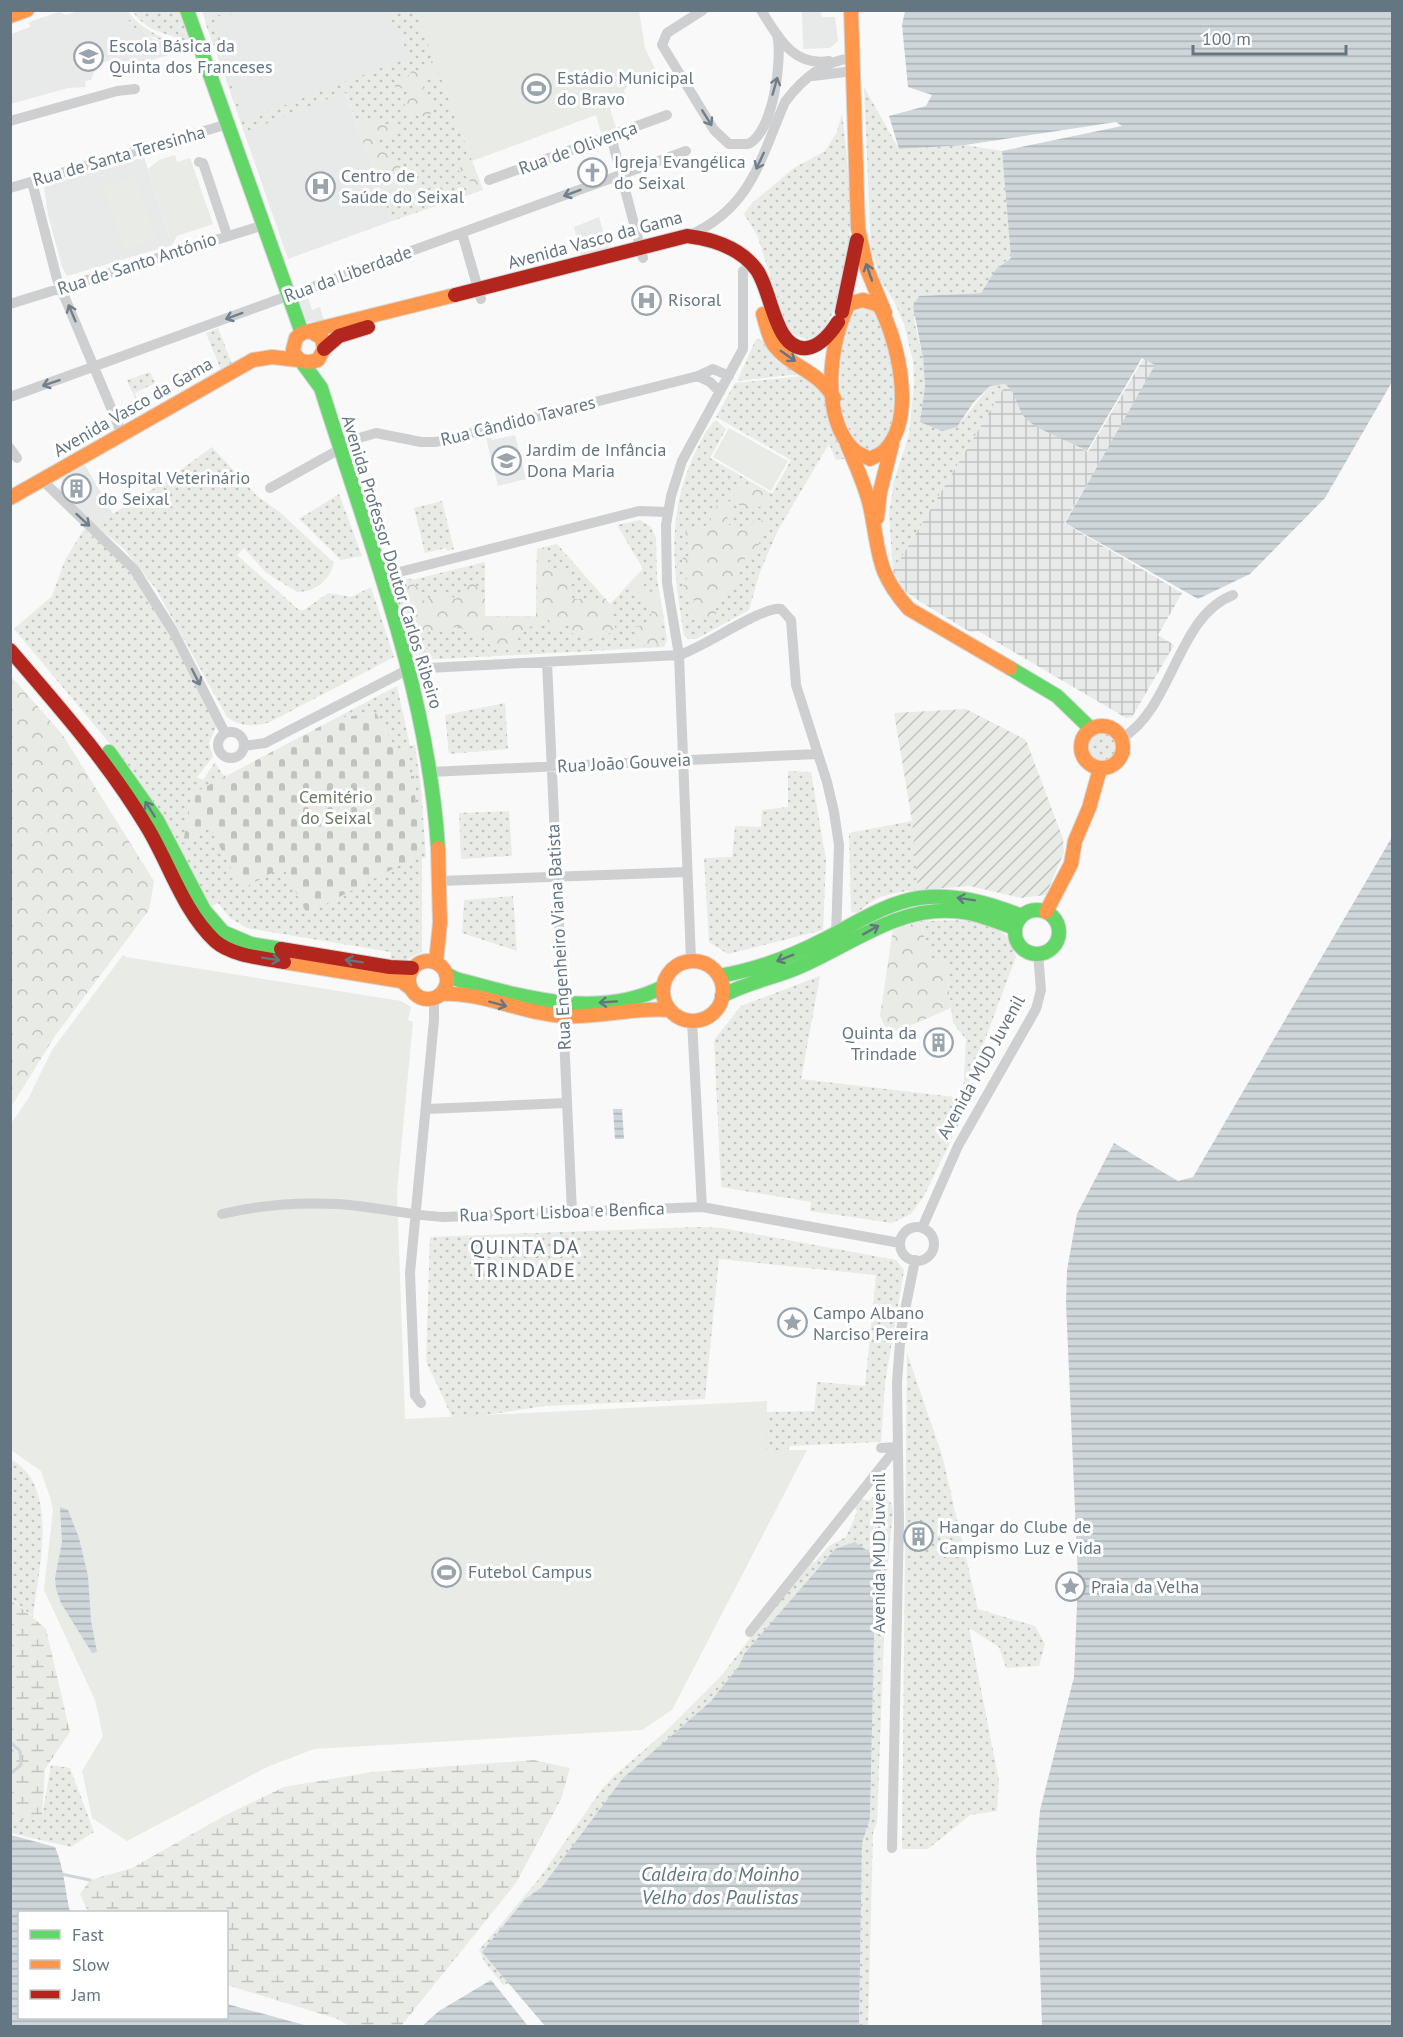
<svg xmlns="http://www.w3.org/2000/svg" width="1403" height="2037" viewBox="0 0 1403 2037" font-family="'PT Sans',sans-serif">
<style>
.built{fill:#e8e9e9}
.industrial{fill:url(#industrial-grid)}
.grass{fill:url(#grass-dots)}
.forest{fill:url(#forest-crowns)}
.wetland{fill:url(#wetland-marsh)}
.cemetery{fill:url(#cemetery-stones)}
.garden{fill:url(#garden-furrows)}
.pitch{fill:#e8ebe6}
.water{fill:url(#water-rules)}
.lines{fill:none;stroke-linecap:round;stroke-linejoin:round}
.stream{stroke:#ced6d9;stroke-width:3}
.fast-casing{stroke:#d5d6d7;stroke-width:16}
.slow-casing{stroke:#d5d6d7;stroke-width:16}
.jam-casing{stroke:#d5d6d7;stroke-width:16}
.street{stroke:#cecfd0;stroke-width:10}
.fast{stroke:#63d668;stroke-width:14}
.slow{stroke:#ff974d;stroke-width:14}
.jam{stroke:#b3261e;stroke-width:14}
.oneway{stroke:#707f8b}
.oneway2{stroke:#657683}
.labels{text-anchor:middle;stroke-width:6;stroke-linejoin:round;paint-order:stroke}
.poi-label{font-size:18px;fill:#657683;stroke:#fff;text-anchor:start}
.street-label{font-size:18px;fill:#657683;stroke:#fff}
.park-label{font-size:18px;fill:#687a64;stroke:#fff}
.neighbourhood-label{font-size:20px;letter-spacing:1.5px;fill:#57646e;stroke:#fff}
.water-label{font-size:20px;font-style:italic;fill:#60757c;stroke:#fff}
</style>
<defs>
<pattern id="industrial-grid" width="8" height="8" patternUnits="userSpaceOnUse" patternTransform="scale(1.5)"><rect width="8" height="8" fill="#e8e9e9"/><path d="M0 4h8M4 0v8" fill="none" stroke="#c0c1c2"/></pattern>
<pattern id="grass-dots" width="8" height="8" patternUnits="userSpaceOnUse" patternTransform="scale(1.5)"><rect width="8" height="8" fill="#e8ebe6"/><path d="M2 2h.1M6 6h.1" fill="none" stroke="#c0c3c0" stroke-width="1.8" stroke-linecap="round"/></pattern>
<pattern id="forest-crowns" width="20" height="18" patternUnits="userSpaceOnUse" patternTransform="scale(1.5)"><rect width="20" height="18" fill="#e8ebe6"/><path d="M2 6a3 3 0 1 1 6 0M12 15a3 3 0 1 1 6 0" fill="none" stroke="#c0c3c0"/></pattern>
<pattern id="wetland-marsh" width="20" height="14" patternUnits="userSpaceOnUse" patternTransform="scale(1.5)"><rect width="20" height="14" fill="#e8ebe6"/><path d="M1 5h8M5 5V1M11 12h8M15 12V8" fill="none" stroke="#c0c3c0"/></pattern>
<pattern id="cemetery-stones" width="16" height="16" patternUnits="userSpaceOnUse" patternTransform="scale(1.5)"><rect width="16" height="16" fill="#e8ebe6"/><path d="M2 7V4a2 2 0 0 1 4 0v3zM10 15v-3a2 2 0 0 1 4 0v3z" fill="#c0c3c0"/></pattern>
<pattern id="garden-furrows" width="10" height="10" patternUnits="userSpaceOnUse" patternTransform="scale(1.5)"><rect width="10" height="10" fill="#e8ebe6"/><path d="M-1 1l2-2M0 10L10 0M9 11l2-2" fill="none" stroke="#c0c3c0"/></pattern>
<pattern id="water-rules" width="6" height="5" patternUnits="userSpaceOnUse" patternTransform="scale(1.5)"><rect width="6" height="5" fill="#ced6d9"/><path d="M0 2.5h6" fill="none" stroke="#abb2b5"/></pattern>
</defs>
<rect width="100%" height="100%" fill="#f9f9f9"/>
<path class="built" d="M79,11H122L133,26L154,39L174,45L180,52L148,61L144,70H130L119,61H106L95,69L91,80L85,81L86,87L68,88L11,104V34L30,27L29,22L59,12L66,15Z
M202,11H416L434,58L345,93L392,221L288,259Z
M802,11H820L822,17H835L838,41L830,48L803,49Z
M144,157L172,245L67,276L62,267L48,215L44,186Z
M599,217L608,248L581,255L574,227Z
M307,295L312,310L320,307L324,321L307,322L299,301Z
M515,435L526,479L498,486L486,438L491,437L492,440Z
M85,465L113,514L95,525L58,490L64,483L61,479Z"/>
<path class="industrial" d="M1144,358L1157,365L1064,523L1182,593L1158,635L1174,645L1132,717L1126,718L978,631L970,632L919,601L905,591L893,571L1006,384L1014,390L1019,408L1028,421L1088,452Z"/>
<path class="grass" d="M122,11H128C142,34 175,38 180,52C173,40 146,38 134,27C129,22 126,16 122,11Z
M132,11H179L192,44L190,47C173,29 154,40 132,11Z
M239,11L214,21L227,53L220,57L241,110L238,111L205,22L209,17Z
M387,11H416L483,190L392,221L345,92L245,132L241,122L410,57Z
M864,87L899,149L965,145L1002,151L1011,257L996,269L981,293L919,296L914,320L923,358L925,387L920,422L957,427L990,386L1006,384L893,571L889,514L894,481L909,435L914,383L913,361L904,324L894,301L880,280L871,249Z
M842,113C847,150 852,209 849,247C847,267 834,334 811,338C802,340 792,334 787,327L757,235L744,214L751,204L794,168L825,151L837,132Z
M864,309L875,312L895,361L894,414L888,440L874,450H865L853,441L839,402L842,329L854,312Z
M218,328L232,364L221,370L206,333Z
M756,339L762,340L777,361L799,374L737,381Z
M150,372L155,383L135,393L142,415L127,380Z
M803,376L823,394L844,459L836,460L829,444L778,530L760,572L749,610L696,639H688L684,635C673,569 666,518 694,455C699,444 707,427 716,420L726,429L710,458L772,494L791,460L716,417L735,383Z
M212,447L257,496L281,513L334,563C329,581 315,592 297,592L265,572L244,548L237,555L299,610H304L328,593L351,597L371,587L394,657L270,722C255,727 240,727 227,717L156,589L124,549L95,525L167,480Z
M339,494L362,556L341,560L299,519Z
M442,501L454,549L447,551L446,548L425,553L414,508Z
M640,520L651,527L656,538L657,578L667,639L664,647L422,660L415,656L395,595V586L409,578L412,580L485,562V616H536L537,549L557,544L610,604L643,569L617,525Z
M84,529L123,562L145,589L217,725L209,743L213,757L197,777L203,780L215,762L223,775L227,776L192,794L184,842L210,828L283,867L419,807L416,808L414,776H410L376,713L336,718L397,686L410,746L415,745L421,787L426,858H422V952L406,960L390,959L391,952L247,928L230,918L218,903L211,907L170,828L132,770L14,629L52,596L65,560Z
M505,703L508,749L449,754L445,715Z
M1088 748a15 15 0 1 1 30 0a15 15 0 1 1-30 0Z
M788,771L811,772L826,860L823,930L728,954L709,942L704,858L732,857L735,826L761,827L762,810L788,807Z
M509,811L512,856L461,859L459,813Z
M912,821L918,890C895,892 874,895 858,913L851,912L849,833Z
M513,896L517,951L462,933L464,900Z
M920,921C945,921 986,915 1005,935C1010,941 1013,950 1016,957L968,1085L976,1089L924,1196L911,1214L892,1223L810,1211L811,1202L721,1187L714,1040L741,1006L820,976L801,1079L963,1098L966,1039L953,1023L946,963L931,959Z
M698,1227L722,1228L896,1260L904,1270L885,1383L881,1442L790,1446L742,1531L758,1412L814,1411L817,1382L865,1386L876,1275L719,1259L705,1399L544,1406L455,1420L451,1415L426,1361L430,1237Z
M907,1353L942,1455L978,1609L1035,1626L1045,1644L1039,1666L1006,1668L999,1647L969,1628L999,1781L997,1811L970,1815L928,1849H902Z
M10,1459C61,1484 38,1572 33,1617L11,1598Z
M882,1495L891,1503L893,1511L886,1582L877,1822L873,1833L868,2026H859L862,1843L870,1817L875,1594L883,1562L855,1543L835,1549L744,1654L739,1666L711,1701L623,1778L561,1863L542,1887L525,1899L483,1952L509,1983L503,1985L485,1963L479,1950L538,1880L602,1789L614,1776L665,1732L722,1675L808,1562H815L829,1546L846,1537L857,1512L855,1507L862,1499L868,1501L874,1496Z
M51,1765L70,1768L94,1832L71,1847L11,1833V1818L42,1817Z"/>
<path class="forest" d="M435,61L439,73L435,78L426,79L422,94L433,106L432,113L425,117L418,113L407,114L404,109L406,99L412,97L410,91L403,88L397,89L393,84L396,78L407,77L413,70H420L427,62Z
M372,119L382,125L391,123L397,129L395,135L388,137L380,133L377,138L379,146L386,150L389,158C400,161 401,168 402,178L411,181L415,187L424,186L427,192L424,201L418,205L411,199L402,205L385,203L357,125L360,120Z
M467,160L472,161L483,190L473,193L468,187L470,180L458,170Z
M742,483L765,490L767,503L752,510L747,506L738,505L732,490L734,485Z
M724,498L733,504L732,513L727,516L729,525L739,527L743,531L751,527L754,520L767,521L770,529L762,536L753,558H745V569L739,573L736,587L726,588L723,598L716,604V615L710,618L706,617L701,621L689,619L687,611L692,609L694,600L686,594L683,587L688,576L684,571L682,558L688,556L693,550L687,542L685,532L690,527C699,529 706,528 711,520L710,514L716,511L717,502Z
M546,547L549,556L547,567L562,569L570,577L567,588L573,599H582L589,602L605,598L614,611L611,617L616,629L605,636H596L588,641L572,633L569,623L560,628H553L547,617H541L538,626L528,627L518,637L520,646C508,654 487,649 482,635L469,634L458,626C446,631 436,629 424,632L417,624L415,616L403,610L401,596L405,587L413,584L420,589V600L428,601L432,594C441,593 450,594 456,599L468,584H476L479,594L485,598V616H536L537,549Z
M637,575L641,578L646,592L659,591L664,619L656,625L661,632L657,646L648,648L638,641L635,626H646L652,613L640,595L630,594L628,585Z
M10,675L62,734L154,881L149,910L55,1036L11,1107Z
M920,922L931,959L946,962L951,1008L898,1031L886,1029L880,1016L893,929Z"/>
<path class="wetland" d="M10,1598L46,1629L70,1732L45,1769L42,1817L28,1821L11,1818Z
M534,1760L570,1768L561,1799L516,1883L401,2026H349L338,2019L227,1985L226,1912H88L80,1894L90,1880L132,1868L224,1816L284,1787L372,1772Z"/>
<path class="cemetery" d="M376,713L397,752L408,751L410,776H414L416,807H420L421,854L307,914L283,867L242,889L210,828L183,843L192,794L336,718Z"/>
<path class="garden" d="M966,709L1026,740L1063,839L1064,852L1046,895L1021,898L970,886L918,890L912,821L894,713Z"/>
<path class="pitch" d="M416,11H639L645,48L659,77L629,86L624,90L628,102L610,109L616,128L601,133L596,115L472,161Z
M175,155L177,162L190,158L213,224L177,236L172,245L148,169L159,160Z
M136,176L156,240L124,251L104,186Z
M729,428L788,461L771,491L713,457Z
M123,955L126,957L401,1001L411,1007L408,1020L413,1022L397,1191L405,1419L767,1401L766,1450H807L672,1710L642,1730L314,1749L267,1767L127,1841L92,1818L82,1771L103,1736L95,1700L44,1590L53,1510L50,1497L41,1471L11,1450L10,1125L28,1099L52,1050Z"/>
<path class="water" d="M905,11H1392V382L1325,498L1250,574L1198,599L1065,523L1155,365L1142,358L1087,451C1071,442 1040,431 1027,420C1016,409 1018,394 1005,384L990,386L973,403L957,427L942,431L920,422L925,386L923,358L913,306L919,296L981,293L996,269L1011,258L1002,151L1122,126L1116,122L965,145L899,149L889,116L926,106L932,95L908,87L902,25Z
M1392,837V2026H1042L1036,1855L1040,1810L1074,1677L1078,1579L1066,1303L1067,1270L1077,1214L1114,1143L1178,1181L1193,1177Z
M613,1109H622L624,1139H615Z
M60,1507L68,1510L79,1538L88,1576L91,1621L97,1652L92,1653L61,1603L56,1589L55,1578L62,1542Z
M855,1542L883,1562L875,1594L870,1818L862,1843L859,2026H545L482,1952L525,1899L542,1887L623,1778L711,1701L739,1666L744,1654L835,1549Z
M11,1835L55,1847C64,1867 65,1891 70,1912H20V2018H226L227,2004L308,2026H11Z
M491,1980L528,2026H422L439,2011Z"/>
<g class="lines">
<path class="stream" d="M10,1742L20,1751L21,1765L10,1774
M61,1874L90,1880"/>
<defs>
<path id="fast" d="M187,10L302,333
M302,362L321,388C368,538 428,689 438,848
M1010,668L1057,696L1091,729
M109,752L157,820L204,910L223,932L251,944L281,949
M1015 932a22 22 0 1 1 44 0a22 22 0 1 1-44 0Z
M446,974L456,979C523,997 598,1020 663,987
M719,976C756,970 790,957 823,940C853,925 885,903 919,898C955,893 989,903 1022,916
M722,996C747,982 774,978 799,967C849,946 896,907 953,911C975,912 995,921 1015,928"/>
<path id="slow" d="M851,10L858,228L867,269L885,313
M10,16L27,10
M863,300L879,305C898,340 916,416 886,449C882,454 875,456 870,459C865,456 858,454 854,450C820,419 829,340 849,304Z
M763,314C766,324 768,336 774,345C791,368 817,369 834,398
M310,331L322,338L324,349L318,360C306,364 297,362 293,350L296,338L302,333L455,295
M847,444C855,464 865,484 870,506C880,552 875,571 909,609L1010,668
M10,498L253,360L272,357L298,360
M877,518L880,492L892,444
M1081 747a21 21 0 1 1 42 0a21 21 0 1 1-42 0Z
M1046,912L1071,864L1075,841L1089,808L1100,769
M409 980a19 19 0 1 1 38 0a19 19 0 1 1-38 0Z
M663 991a30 30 0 1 1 60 0a30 30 0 1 1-60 0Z
M284,962L401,981L409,987
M436,962L440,923L438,848
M441,994C480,991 523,1014 564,1016C599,1018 635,1007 670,1010"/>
<path id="jam" d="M455,295L687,236C713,239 739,247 756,269C772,289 774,352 807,348C821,346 831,333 838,322
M842,312L857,240
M324,349L339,336L368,327
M10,650C59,707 108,762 147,827C169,863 183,911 215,941C232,956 262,958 284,962
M281,949L390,967L412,968"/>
</defs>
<use href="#fast" class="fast-casing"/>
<use href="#slow" class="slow-casing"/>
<use href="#jam" class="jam-casing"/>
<path class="street" d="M703,10L667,33L662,45L714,130L729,144H748C773,133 783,59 777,35
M761,10C778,37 793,67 829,61
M813,76L853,71
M10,121L117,91L135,89
M611,136L643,258
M199,162L203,163L227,235
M489,180L667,115
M32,182L57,279L122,434
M10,188L228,124
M462,233L481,299
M690,235C752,207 760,159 785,102C802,79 824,61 852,58
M10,304L264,225
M698,376L710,382L720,392
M10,397L686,151
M339,444L376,433L421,442H436L698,376L713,369L729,376
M10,448L17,458
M41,479L134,569L173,631L225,733
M270,488L340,449
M380,577L639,511L668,512
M547,662L572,1212
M218 745a13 13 0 1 1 26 0a13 13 0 1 1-26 0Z
M1122,738C1173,708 1177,616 1233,595
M244,746L265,743L409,669L679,655C703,648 762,606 781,609L791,620L796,685L827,782L834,812L839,845L836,937
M430,772L818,754
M439,881L687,872
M691,960L679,655L667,583L666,525L671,496L682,461L743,349V271
M692,1021L702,1207
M426,1109L566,1103
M222,1214C259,1205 299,1202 337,1204C372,1206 407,1215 443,1217L702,1207L900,1243
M900 1244a17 17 0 1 1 34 0a17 17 0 1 1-34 0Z
M922,1228L958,1146L1036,1009L1041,990L1038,953
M421,1403L415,1395L410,1273L434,1020V998
M881,1448L897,1447
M750,1632L897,1447
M892,1848L899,1521L897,1382L901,1330L915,1260"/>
<use href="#fast" class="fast"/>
<use href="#slow" class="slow"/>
<use href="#jam" class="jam"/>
</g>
<defs><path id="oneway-shaft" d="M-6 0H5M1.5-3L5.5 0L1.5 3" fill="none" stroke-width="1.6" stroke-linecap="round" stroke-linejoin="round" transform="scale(1.5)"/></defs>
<g class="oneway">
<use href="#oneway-shaft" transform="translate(775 86) rotate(-74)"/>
<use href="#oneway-shaft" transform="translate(707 118) rotate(58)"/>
<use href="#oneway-shaft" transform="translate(760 161) rotate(115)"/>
<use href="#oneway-shaft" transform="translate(572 193) rotate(160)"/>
<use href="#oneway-shaft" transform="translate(72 313) rotate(-113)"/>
<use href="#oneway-shaft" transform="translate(234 316) rotate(160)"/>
<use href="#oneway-shaft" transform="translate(51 383) rotate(161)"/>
<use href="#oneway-shaft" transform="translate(83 520) rotate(42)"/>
<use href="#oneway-shaft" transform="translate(196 677) rotate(63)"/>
</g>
<g class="oneway2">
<use href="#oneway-shaft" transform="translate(869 272) rotate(-109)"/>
<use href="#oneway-shaft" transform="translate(788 356) rotate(35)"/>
<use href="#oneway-shaft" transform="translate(150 809) rotate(-122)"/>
<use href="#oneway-shaft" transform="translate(966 899) rotate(-171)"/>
<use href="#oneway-shaft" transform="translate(871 930) rotate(-29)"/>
<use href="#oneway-shaft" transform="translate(785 958) rotate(158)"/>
<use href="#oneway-shaft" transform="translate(271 959) rotate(9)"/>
<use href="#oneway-shaft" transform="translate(354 961) rotate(-171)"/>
<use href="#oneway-shaft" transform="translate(608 1002) rotate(176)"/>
<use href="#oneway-shaft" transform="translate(498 1004) rotate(15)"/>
</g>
<defs>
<symbol id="school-ring" viewBox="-11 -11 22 22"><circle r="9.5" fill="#fff" stroke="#99a4ac" stroke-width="1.5"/><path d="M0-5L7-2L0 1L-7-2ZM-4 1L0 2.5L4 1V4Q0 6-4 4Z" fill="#99a4ac"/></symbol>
<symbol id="stadium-ring" viewBox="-11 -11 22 22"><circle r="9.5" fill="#fff" stroke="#99a4ac" stroke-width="1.5"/><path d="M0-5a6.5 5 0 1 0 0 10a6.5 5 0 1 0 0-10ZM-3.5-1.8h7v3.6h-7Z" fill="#99a4ac"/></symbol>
<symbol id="church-ring" viewBox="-11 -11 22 22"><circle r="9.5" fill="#fff" stroke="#99a4ac" stroke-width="1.5"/><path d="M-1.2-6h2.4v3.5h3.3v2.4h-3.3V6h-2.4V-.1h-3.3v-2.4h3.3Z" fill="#99a4ac"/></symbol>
<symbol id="hospital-ring" viewBox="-11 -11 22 22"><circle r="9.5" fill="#fff" stroke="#99a4ac" stroke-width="1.5"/><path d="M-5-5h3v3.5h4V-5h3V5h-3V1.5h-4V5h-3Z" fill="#99a4ac"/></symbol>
<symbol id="building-ring" viewBox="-11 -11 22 22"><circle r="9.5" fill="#fff" stroke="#99a4ac" stroke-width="1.5"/><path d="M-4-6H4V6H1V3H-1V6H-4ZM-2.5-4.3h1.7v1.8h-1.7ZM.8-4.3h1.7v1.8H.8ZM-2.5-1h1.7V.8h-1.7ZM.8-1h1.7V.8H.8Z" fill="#99a4ac"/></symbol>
<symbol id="sight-ring" viewBox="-11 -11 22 22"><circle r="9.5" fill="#fff" stroke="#99a4ac" stroke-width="1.5"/><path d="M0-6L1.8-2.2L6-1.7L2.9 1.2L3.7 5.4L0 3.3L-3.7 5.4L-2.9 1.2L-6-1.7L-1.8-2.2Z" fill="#99a4ac"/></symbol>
</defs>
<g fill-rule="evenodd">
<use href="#school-ring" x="72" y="40" width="33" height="33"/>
<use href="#stadium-ring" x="520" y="72" width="33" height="33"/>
<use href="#church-ring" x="576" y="156" width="33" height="33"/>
<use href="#hospital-ring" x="304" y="170" width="33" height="33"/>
<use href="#hospital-ring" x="630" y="284" width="33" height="33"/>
<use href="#school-ring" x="490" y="444" width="33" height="33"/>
<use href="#building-ring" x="60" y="472" width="33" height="33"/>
<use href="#building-ring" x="922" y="1026" width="33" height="33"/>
<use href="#sight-ring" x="776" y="1306" width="33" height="33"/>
<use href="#building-ring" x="902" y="1520" width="33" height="33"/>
<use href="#stadium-ring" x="430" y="1556" width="33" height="33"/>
<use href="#sight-ring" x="1054" y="1570" width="33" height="33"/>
</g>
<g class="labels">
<g class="poi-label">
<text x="109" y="52">Escola Básica da<tspan x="109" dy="21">Quinta dos Franceses</tspan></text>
<text x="557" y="84">Estádio Municipal<tspan x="557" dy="21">do Bravo</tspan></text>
<text x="614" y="168">Igreja Evangélica<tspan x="614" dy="21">do Seixal</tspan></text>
<text x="341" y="182">Centro de<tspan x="341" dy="21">Saúde do Seixal</tspan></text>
<text x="668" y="306">Risoral</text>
<text x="527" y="456">Jardim de Infância<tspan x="527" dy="21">Dona Maria</tspan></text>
<text x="98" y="484">Hospital Veterinário<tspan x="98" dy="21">do Seixal</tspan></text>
<text x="917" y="1039" text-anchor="end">Quinta da<tspan x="917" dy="21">Trindade</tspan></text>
<text x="813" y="1319">Campo Albano<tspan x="813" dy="21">Narciso Pereira</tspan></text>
<text x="939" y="1533">Hangar do Clube de<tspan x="939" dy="21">Campismo Luz e Vida</tspan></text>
<text x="468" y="1578">Futebol Campus</text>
<text x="1091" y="1593">Praia da Velha</text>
</g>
<g class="street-label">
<text transform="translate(578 148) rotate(-20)" y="6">Rua de Olivença</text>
<text transform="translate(119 156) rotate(-16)" y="6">Rua de Santa Teresinha</text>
<text transform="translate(595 240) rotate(-15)" y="6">Avenida Vasco da Gama</text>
<text transform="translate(137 264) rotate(-18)" y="6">Rua de Santo António</text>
<text transform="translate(348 274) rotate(-20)" y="6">Rua da Liberdade</text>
<text transform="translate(133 407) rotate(-30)" y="6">Avenida Vasco da Gama</text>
<text transform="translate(518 421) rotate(-14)" y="6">Rua Cândido Tavares</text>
<text transform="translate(392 562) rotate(73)" y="6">Avenida Professor Doutor Carlos Ribeiro</text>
<text transform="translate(624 763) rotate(-3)" y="6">Rua João Gouveia</text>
<text transform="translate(559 937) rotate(-93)" y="6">Rua Engenheiro Viana Batista</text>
<text transform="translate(981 1067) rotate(-61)" y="6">Avenida MUD Juvenil</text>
<text transform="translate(562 1212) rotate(-2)" y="6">Rua Sport Lisboa e Benfica</text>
<text transform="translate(879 1553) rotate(-90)" y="6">Avenida MUD Juvenil</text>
</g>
<g class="park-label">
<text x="336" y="803">Cemitério<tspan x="336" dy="21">do Seixal</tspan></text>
</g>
<g class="neighbourhood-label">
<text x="525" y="1254">QUINTA DA<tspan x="525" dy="23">TRINDADE</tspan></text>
</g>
<g class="water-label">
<text x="720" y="1881">Caldeira do Moinho<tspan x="720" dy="23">Velho dos Paulistas</tspan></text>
</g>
</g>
<rect width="1403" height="2037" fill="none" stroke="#657683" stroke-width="24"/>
<rect x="18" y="1911" width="210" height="108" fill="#ffffff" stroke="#c1c8cd" stroke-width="1.5"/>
<rect x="30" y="1930" width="30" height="9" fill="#63d668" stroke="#c1c8cd" stroke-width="1.5"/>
<text x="72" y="1941" font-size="18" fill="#657683">Fast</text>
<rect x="30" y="1960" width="30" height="9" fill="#ff974d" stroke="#c1c8cd" stroke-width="1.5"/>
<text x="72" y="1971" font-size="18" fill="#657683">Slow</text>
<rect x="30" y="1990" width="30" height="9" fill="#b3261e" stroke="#c1c8cd" stroke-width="1.5"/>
<text x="72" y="2001" font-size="18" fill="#657683">Jam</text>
<path d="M1193 45v9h153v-9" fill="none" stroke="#657683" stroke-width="3"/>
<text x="1202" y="45" font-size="18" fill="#657683" stroke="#ffffff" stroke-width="4.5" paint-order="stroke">100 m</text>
</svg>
